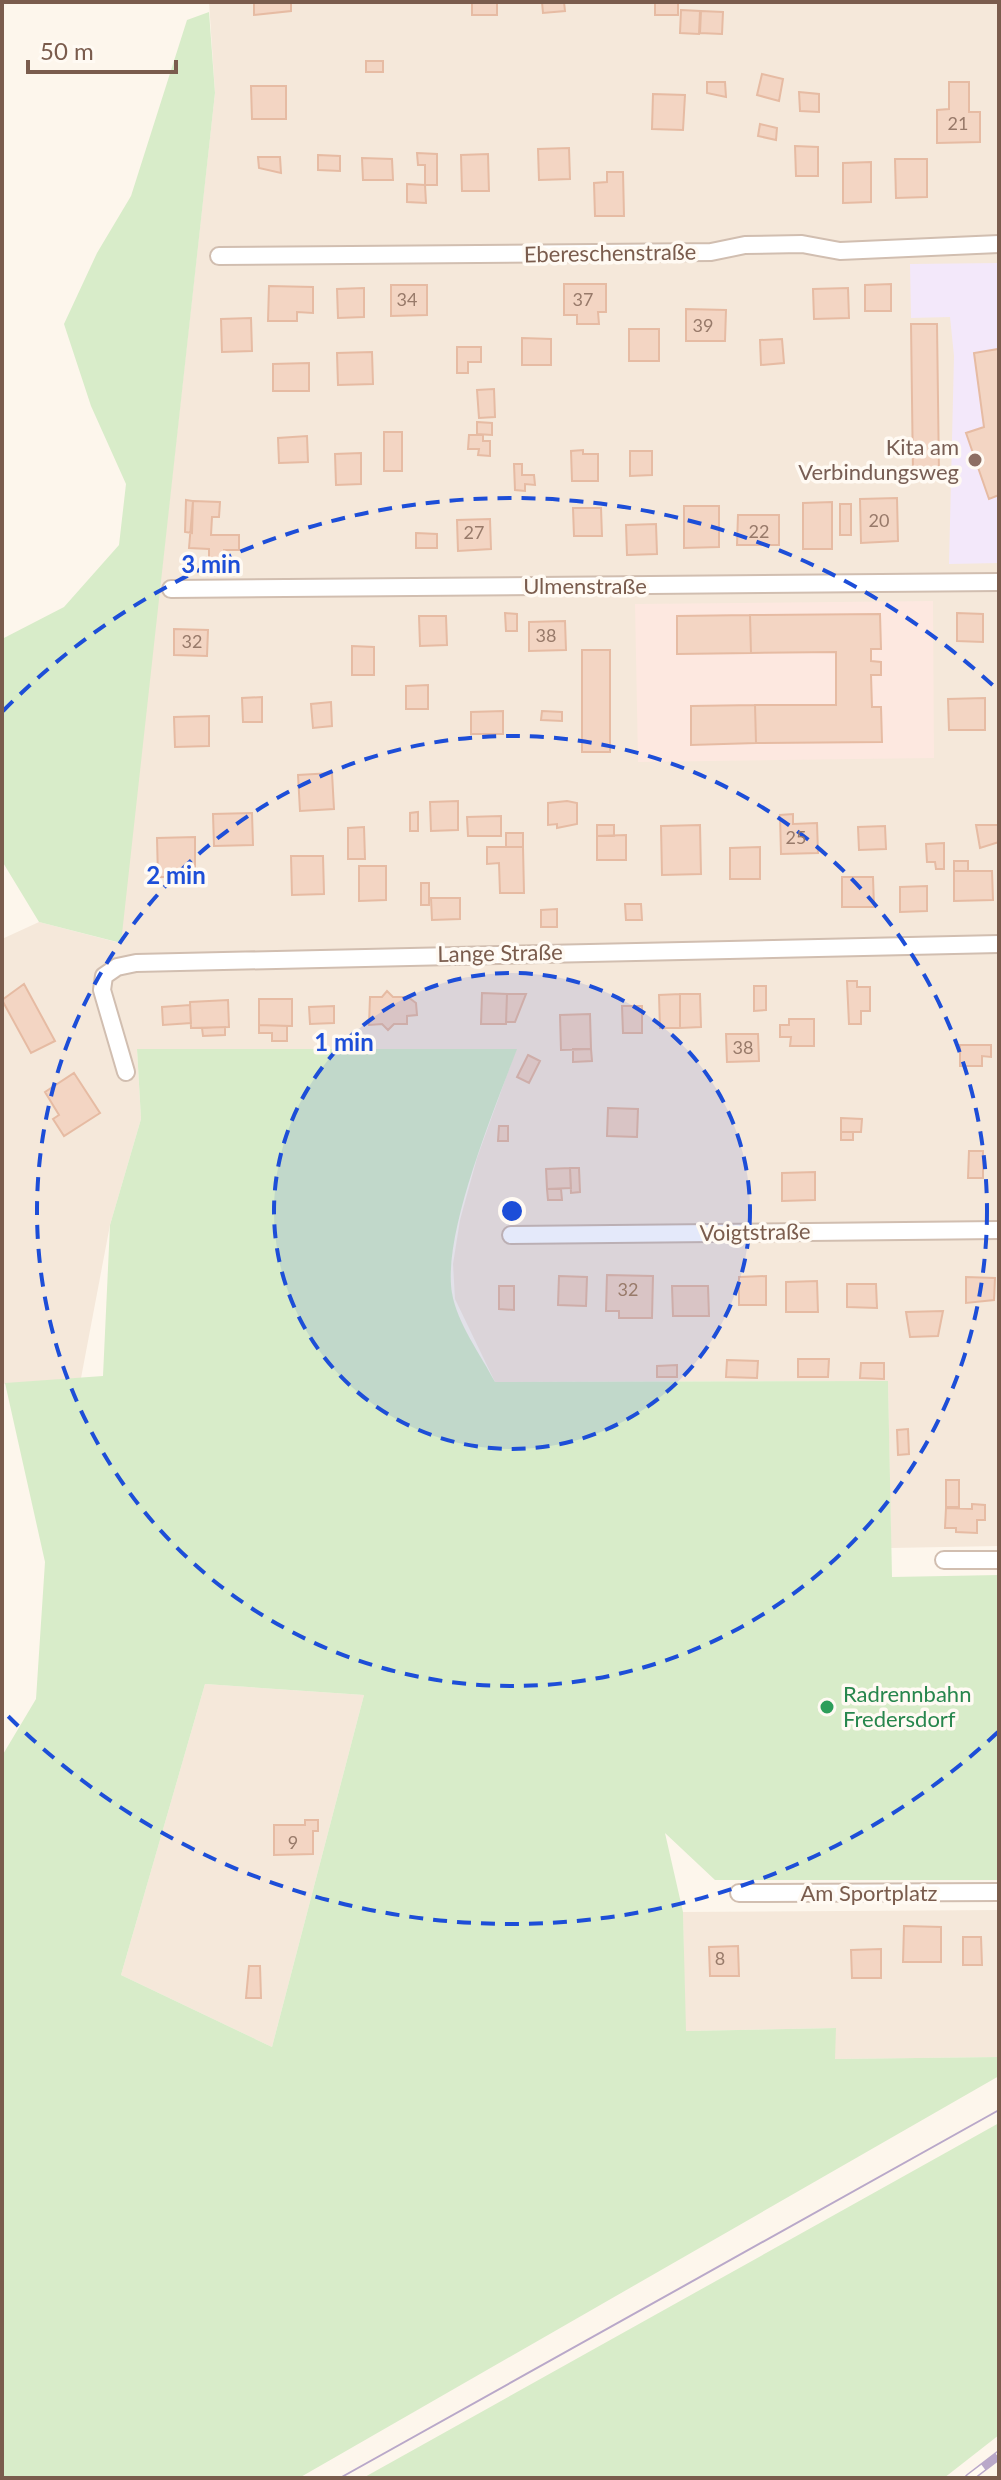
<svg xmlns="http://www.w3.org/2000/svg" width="1001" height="2480" viewBox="0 0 1001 2480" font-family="Lato,sans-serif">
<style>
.residential{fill:#f5e8da}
.commercial{fill:#fde8e0}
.education{fill:#f3e8fa}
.green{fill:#d8ecc9;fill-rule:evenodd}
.building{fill:#f3d5c3;stroke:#e6bba3;stroke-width:2}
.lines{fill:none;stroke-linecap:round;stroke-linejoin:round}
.minor-casing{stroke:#d1beb0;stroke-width:20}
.minor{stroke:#fff;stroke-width:16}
.tram{stroke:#b9a8c9;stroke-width:2}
.rail-casing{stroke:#b9a8c9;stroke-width:9}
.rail{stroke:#fffaf3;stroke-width:6;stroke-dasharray:18;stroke-linecap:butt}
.ring{fill:none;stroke:#1d4ed8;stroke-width:4;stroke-dasharray:14 10}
.education-dot{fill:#8d6e63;stroke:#fffaf3;stroke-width:3}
.leisure-dot{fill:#2e9e5b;stroke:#fffaf3;stroke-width:3}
.labels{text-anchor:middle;stroke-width:7;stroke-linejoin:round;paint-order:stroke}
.number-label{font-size:18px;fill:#987a6a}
.street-label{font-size:22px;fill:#7a5c4d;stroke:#fffaf3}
.education-label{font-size:22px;fill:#785e54;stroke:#fffaf3;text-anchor:end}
.leisure-label{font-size:22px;fill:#27864d;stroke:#fffaf3;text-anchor:start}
.centre{fill:#1d4ed8;stroke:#fffaf3;stroke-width:4}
.ring-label{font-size:24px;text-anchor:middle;font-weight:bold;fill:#1d4ed8;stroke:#fffaf3;stroke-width:7;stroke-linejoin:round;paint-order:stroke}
</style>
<rect width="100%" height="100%" fill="#fdf6ec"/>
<path class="residential" d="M209,2H999V1546L891,1548L888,1381L495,1382L455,1299L453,1264L460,1220L477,1158L516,1050H137L141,1119L110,1225L81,1378L2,1384V939L39,922L120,943L215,93Z
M205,1684L364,1695L272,2047L121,1975Z
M999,1910V2057L835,2059V2028L685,2031L683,1912Z"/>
<path class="commercial" d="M933,601L934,758L638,762L635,604Z"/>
<path class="education" d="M999,263V563L949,564L954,356L950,317L911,318L910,264Z"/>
<path class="green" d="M209,12L215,93L121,943L39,922L2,861V639L64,607L119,545L126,484L91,406L64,324L97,253L131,196L187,20Z
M137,1049H517C495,1108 442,1233 452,1293C457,1323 481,1355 495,1382L888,1381L892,1577L999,1575V1880H715L665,1833L683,1912L686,2031L836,2028L835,2059L999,2057V2076L299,2478H2V1756L36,1699L45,1562L5,1383L103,1376L110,1225L141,1119ZM205,1684L364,1695L272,2047L121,1975Z
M999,2123V2435L944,2478H363Z"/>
<path class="building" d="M254,2H291V11L254,15Z
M472,2H497V15H472Z
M542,2H564L565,11L543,13Z
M655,2H678V15H655Z
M681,10L700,11L699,34L680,33Z
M701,11L723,12L722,34L700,33Z
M366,61H383V72H366Z
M762,74L783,79L779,101L757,95Z
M707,82H725L726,97L707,93Z
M949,82H969V112H980V142L937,143V110L949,109Z
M251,86H286V119H252Z
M799,92L819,94V112L800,111Z
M653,94L685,95L683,130L652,129Z
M760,124L777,128L776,140L758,136Z
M795,146L818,147V176H796Z
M569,148L570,179L539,180L538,149Z
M417,153L437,154V185H425V165H418Z
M488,154L489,191H462L461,155Z
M318,155L340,156V171L318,170Z
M258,157H280L281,173L259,168Z
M362,158L392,159L393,180H363Z
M895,159H927V197L896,198Z
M871,162V202L843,203V163Z
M607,172H623L624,216H595L594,183L607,182Z
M407,184L425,185L426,203L407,202Z
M564,284H606V312H598L599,324H577V315H564Z
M891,284V311H865V285Z
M391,285H427V315L391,316Z
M269,286L313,287V313L297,312V321H268Z
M364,288V317L338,318L337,289Z
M848,288L849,318L814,319L813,289Z
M686,309L726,310L725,341H686Z
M251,318L252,351L222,352L221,319Z
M911,324H937L939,474H913Z
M629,329H659V361H629Z
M522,338L551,339V365H522Z
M782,339L784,363L761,365L760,340Z
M457,347H481V362H468V373H457Z
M998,349L999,495L989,499L966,433L984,427L974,353Z
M372,352L373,384L338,385L337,353Z
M309,363V391H273V364Z
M494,389L495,417L479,418L477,390Z
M477,422L492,423V435L477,434Z
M384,432H402V471H384Z
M469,435H483V441H490V456L478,455L479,449H468Z
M307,436L308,462L279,463L278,438Z
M583,450V454H598V481H572L571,451Z
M630,451H652V475L630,476Z
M361,453V484L336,485L335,454Z
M514,464H522V475H534L535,485L525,484V491L515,490Z
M897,498L898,541L861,543L860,499Z
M186,500L193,501L192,533L185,532Z
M193,501L220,502L219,517H212L211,535H239V550H224V559H209V549L189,548Z
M832,502V549H803V503Z
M840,504H851V535H840Z
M684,506H719V547L684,548Z
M573,508H601L602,536H574Z
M738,515H779V545H737Z
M490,519L491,549L458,551L457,520Z
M656,524L657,554L627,555L626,525Z
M416,533L437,534V548H416Z
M505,613L517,614V631H506Z
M957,613L983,614V642L957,641Z
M880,614L881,649H871V661L881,662V675H871L872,707H881L882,742L756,743L755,705H836V652L751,653L750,615Z
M750,615L751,653L677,654V616Z
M419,616H446L447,645L420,646Z
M565,621L566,650L529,651V622Z
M174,629L208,630L207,656L174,655Z
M352,646L374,647V675H352Z
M582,650H610V752H582Z
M428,685V709H406V686Z
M262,697V722H243L242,698Z
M985,698V730H949L948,699Z
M331,702L332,726L313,728L311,704Z
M755,705L756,743L691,745V706Z
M503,711V734H471V712Z
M542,711L562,712V721L541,720Z
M209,716V746L175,747L174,717Z
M332,773L334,809L300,811L298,775Z
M458,801V830L431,831L430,802Z
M567,801L577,803V824L557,828V824L548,825V803Z
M418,812V831H410V813Z
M252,813L253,845L214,846L213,814Z
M793,814V824L817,823L818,853L781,854L780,815Z
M501,816V836H468L467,817Z
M597,825H614V836H597Z
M700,825L701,874L662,875L661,826Z
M976,825H999V842L980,848Z
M885,826L886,849L859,850L858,827Z
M364,827L365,859H348V828Z
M506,833H523V847H506Z
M626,835V860H597V836Z
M195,837V877H158L157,838Z
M944,843V869H936L935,862H927L926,844Z
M487,847H523L524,893H500L499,863L487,864Z
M760,847V879H730V848Z
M291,856H323L324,894L292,895Z
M954,861H968V871H954Z
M359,866H386V900L359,901Z
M954,871H992L993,900L954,901Z
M842,877H873L874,907H842Z
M421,883H429V905H421Z
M927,886V911L900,912V887Z
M431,898H460V919L432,920Z
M625,904H641L642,920H626Z
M557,909V927H541V910Z
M847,981H857V987H870V1011H861V1024H849Z
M24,984L55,1041L31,1053L2,1000Z
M754,986H766V1010L754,1011Z
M387,991L393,997H408L416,1003L417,1015L407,1016V1024H394L388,1030L382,1024L369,1025L370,997H382Z
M482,993L507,994L506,1024H481Z
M507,994H526L515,1022H506Z
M680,994V1028H660L659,995Z
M680,994H700L701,1027L680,1028Z
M259,999H292V1026L259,1025Z
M228,1000L229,1027L191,1028L190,1002Z
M190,1005L191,1023L163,1025L162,1007Z
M334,1006V1023L310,1024L309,1007Z
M622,1006H642V1033H623Z
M590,1014L591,1049L561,1050L560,1015Z
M789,1019H814V1046H790L791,1037H780V1025H789Z
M259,1025L287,1026V1041H272V1033H259Z
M225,1027V1035L203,1036L202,1028Z
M726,1034H758L759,1061L727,1062Z
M960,1045H991V1057L982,1056V1066H960Z
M573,1049H591L592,1061L573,1062Z
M528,1055L540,1061L529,1083L517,1077Z
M74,1073L100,1113L64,1136L53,1119L59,1115L45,1092Z
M608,1108L638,1109L637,1137L607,1136Z
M841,1118L862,1119L861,1132H841Z
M499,1126H508V1141H498Z
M841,1132H853V1140H841Z
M969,1151H983V1178H968Z
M570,1168H579L580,1192L571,1193Z
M570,1168L571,1188L547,1189L546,1169Z
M815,1172V1200L782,1201V1173Z
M547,1189H561L562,1200H548Z
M607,1275L653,1276L652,1318H619V1311H606Z
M559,1276L587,1277L586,1306L558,1305Z
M766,1276V1305H739V1277Z
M966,1277L995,1278L994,1300L966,1303Z
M817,1281L818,1312H786V1282Z
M847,1284H876L877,1308L847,1307Z
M499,1286H514V1310L499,1309Z
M672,1286H708L709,1316H673Z
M943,1311L938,1336L910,1337L906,1312Z
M798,1359H829L828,1377H798Z
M727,1360L758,1361L757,1378L726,1377Z
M861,1363H884V1379L860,1378Z
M677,1365V1377H657V1366Z
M908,1429L909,1454L898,1455L897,1430Z
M946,1480H959V1507H946Z
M972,1504L985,1505V1520H977V1533L956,1532V1528H945L946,1508L972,1509Z
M305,1820H318V1831H313V1854L274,1855V1825H305Z
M904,1926L941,1927V1962H903Z
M963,1937H981L982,1965H963Z
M738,1946L739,1976H710L709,1947Z
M881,1949V1978H852L851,1950Z
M249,1966H260L261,1998H246Z"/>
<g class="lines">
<defs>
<path id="minor" d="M219,256L711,252L745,245L802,244L840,251L999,244
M171,589L999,582
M126,1072L102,990L104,976L117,967L136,963L999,944
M511,1235L999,1230
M944,1560H999
M739,1893L999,1892"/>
</defs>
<use href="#minor" class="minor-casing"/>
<use href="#minor" class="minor"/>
<path class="tram" d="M340,2478L999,2110"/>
<defs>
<path id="rail" d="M969,2478L999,2455"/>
</defs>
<use href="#rail" class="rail-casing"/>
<use href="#rail" class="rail"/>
</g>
<circle cx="512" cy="1211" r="238" fill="#1d4ed8" fill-opacity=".12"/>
<g class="ring">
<circle cx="512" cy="1211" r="238"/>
<circle cx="512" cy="1211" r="475"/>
<path d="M998 1732A713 713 0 0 1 3 1711M3 711A713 713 0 0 1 998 690"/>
</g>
<circle class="education-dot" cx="975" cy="460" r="8"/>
<circle class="leisure-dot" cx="827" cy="1707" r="8"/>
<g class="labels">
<g class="number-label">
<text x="958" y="130">21</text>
<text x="407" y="306">34</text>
<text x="583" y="306">37</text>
<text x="703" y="332">39</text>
<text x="879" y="527">20</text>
<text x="759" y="538">22</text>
<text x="474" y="539">27</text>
<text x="546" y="642">38</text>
<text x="192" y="648">32</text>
<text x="796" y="844">25</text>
<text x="743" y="1054">38</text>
<text x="628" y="1296">32</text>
<text x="293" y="1849">9</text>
<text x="720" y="1965">8</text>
</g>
<g class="street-label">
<text transform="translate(610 253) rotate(-1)" y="8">Ebereschenstraße</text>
<text x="585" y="594">Ulmenstraße</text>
<text transform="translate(500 953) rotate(-1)" y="8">Lange Straße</text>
<text transform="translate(755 1232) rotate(-1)" y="8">Voigtstraße</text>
<text x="869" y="1901">Am Sportplatz</text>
</g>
<g class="education-label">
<text x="959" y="455">Kita am<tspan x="959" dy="25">Verbindungsweg</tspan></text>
</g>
<g class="leisure-label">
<text x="843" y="1702">Radrennbahn<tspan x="843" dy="25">Fredersdorf</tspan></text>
</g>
</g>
<circle cx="512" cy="1211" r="12" class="centre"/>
<g class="ring-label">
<text x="211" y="573">3 min</text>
<text x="176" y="884">2 min</text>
<text x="344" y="1051">1 min</text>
</g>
<rect width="1001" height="2480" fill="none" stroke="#7a5c4d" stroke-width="8"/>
<path d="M28 60v12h148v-12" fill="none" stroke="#7a5c4d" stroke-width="4"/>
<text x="40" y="60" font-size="24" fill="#7a5c4d" stroke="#fffaf3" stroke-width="6" paint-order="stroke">50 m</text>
</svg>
